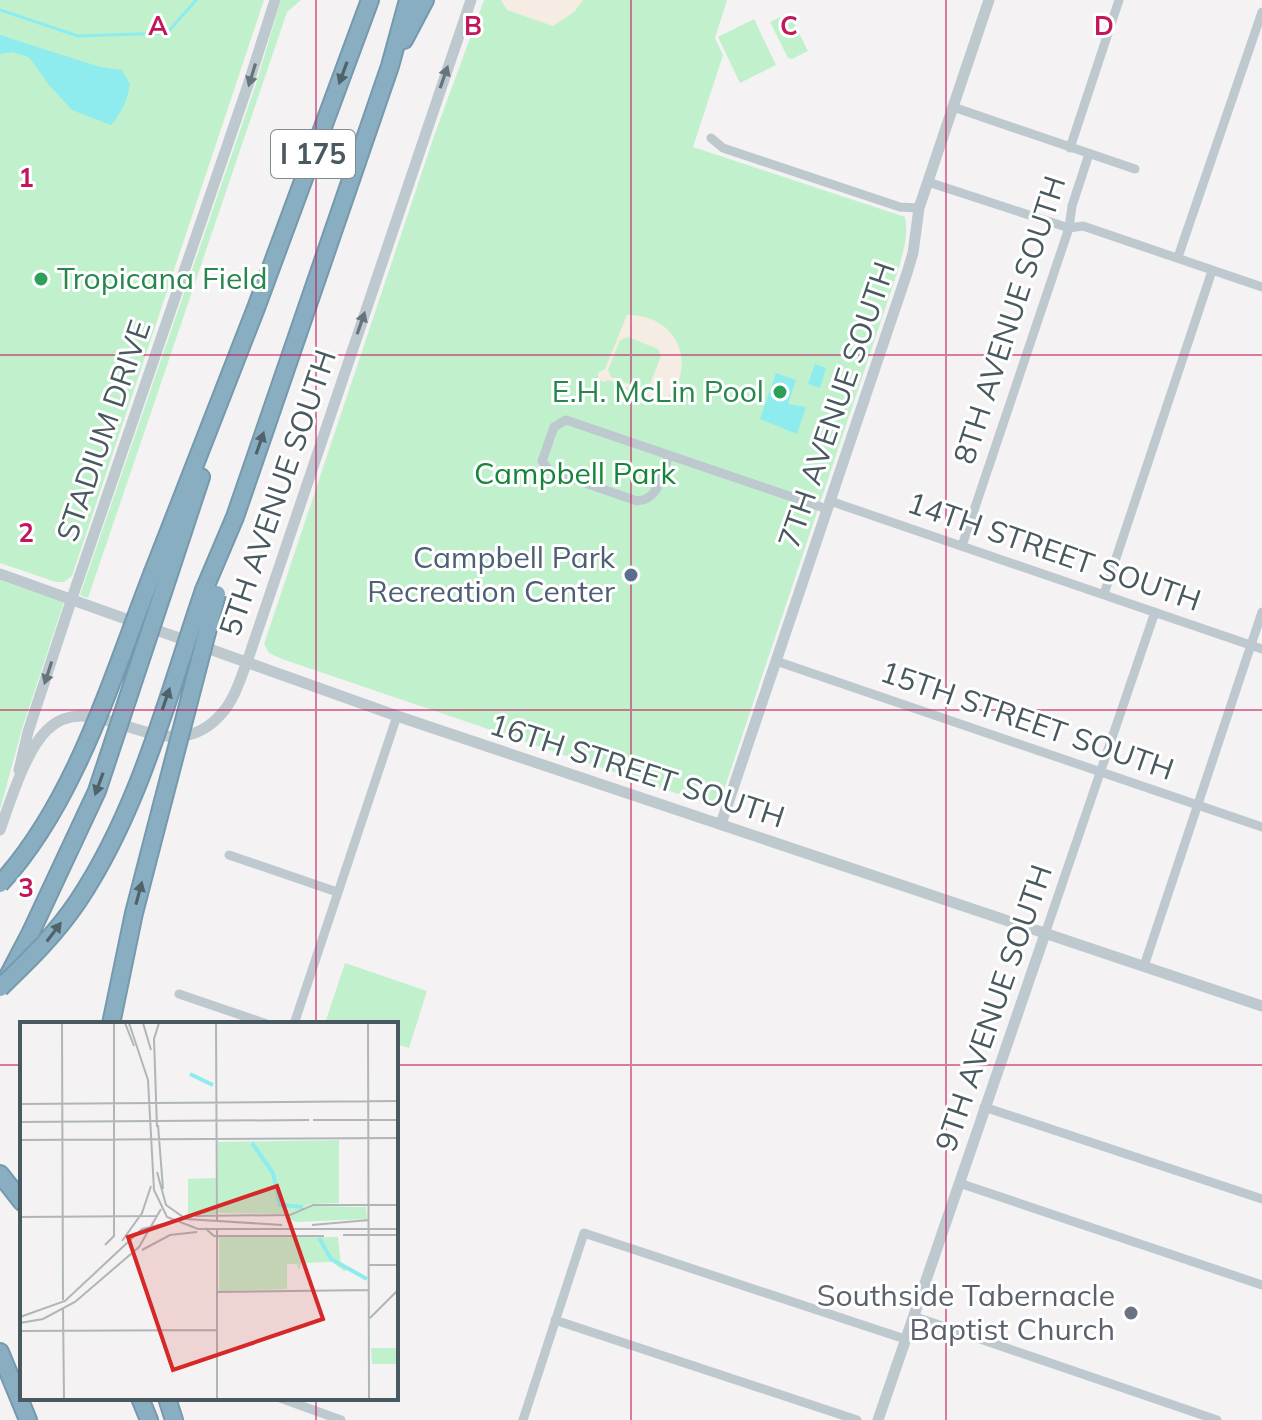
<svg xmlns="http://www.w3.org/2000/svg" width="1262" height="1420" viewBox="0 0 1262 1420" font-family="Mulish,sans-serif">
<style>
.green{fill:#c1f1cc}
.sand{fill:#f5ece4;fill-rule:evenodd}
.water{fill:#8eebee}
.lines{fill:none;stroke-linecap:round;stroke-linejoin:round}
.stream{stroke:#8eebee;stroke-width:3}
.motorway-casing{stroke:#7599ad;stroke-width:20}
.minor{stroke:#bdc9ce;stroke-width:9}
.tertiary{stroke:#bdc9ce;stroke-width:11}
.motorway{stroke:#8aaec1;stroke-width:16}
.motorway-bridge-casing{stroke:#7599ad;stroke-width:20;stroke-linecap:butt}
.motorway-bridge{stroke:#8aaec1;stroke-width:16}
.oneway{fill:#50626a}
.oneway2{fill:#66757c}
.grid{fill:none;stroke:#c2185b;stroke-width:2;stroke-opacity:0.55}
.leisure-dot{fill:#2e9e5b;stroke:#fff;stroke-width:3}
.service-dot{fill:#5c6f8a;stroke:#fff;stroke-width:3}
.worship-dot{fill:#6b7280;stroke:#fff;stroke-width:3}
.labels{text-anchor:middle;stroke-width:6;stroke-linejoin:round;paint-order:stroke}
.shield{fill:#fff;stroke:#808b90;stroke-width:2}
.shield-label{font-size:28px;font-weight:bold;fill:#495960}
.leisure-label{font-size:30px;fill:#27864d;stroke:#fff;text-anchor:start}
.street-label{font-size:30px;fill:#495960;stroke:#fff}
.park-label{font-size:30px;fill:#16853b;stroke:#fff}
.service-label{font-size:30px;fill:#4e5e75;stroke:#fff;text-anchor:end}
.worship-label{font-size:30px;fill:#5b616d;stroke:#fff;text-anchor:end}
.inset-river{fill:none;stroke:#8eebee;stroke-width:4}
.inset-road{fill:none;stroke:#b0b5b8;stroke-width:2}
.view{fill:#d62828;fill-opacity:0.15;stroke:#d62828;stroke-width:4}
.inset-edge{fill:none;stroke:#495960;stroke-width:4}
.grid-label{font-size:26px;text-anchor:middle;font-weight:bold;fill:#c2185b;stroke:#fff;stroke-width:6;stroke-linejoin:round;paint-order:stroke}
</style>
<rect width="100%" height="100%" fill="#f4f2f2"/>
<path class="green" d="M0,0H264L72,576L64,582H56L0,563Z
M281,0H301L287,12L88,598L80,595L255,87Z
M484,0H727L715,38L723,55L693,147L905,217C909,235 903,253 898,270L721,799L713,803H705L282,659L269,653L264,644L434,136Z
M789,13L808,51L792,59L788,58L770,22Z
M754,19L776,65L740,83L718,37Z
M0,580L64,602L22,729L0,810Z
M345,963L427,991L409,1048L396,1044V1024H337L326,1020Z"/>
<path class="sand" d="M501,0H583L574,12L553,26L507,10Z
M627,315C678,314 700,367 664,402L609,380L603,382L598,379V373L605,369ZM628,337L658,349L661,356L649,386L641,389L611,377L608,370L620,340Z"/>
<path class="water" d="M0,35L100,67L122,70L130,84C127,101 122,112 111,125L72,110L49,85L29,57L12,52L0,54Z
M815,364L826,368L820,388L808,384Z
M776,373L796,380L788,404L806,407L797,434L760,419Z"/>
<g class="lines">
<path class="stream" d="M0,10L78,36L167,33L196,0"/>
<defs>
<path id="motorway" d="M404,40L425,0
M153,572L256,308L370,0
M168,577L201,477
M204,590L235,517L390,66L408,0
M6,980L31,932
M111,1024L134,913L163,801
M0,1174L22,1202
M0,1352L28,1420
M140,1398L149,1420
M167,1398L174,1420"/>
</defs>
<use href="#motorway" class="motorway-casing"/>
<path class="minor" d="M953,107L1135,169
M711,138L723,148L900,207L919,208
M1070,148L1119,0
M928,182L1069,228L1083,226L1262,287
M1178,257L1262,12
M669,455C662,473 660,500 637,501L550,471L542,461L554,427L566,420L827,509
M830,501L1262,649
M962,546L1069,228L1072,206L1089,154
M1104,594L1212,271
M776,661L1262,827
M229,855L337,892
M1045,934L1155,612
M1144,966L1262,612
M179,994L267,1024
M294,1024L397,716
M984,1107L1262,1199
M959,1183L1262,1285
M913,1316L1217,1420
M555,1320L857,1420
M280,1398L341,1420
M523,1420L584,1233L905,1339"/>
<path class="tertiary" d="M0,574L397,716L1262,1006
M19,770L28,732L72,598L248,85L275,0
M721,824L907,273L913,253L919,208L989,0
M0,830C10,802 26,750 47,730C96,682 168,779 223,712C235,698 240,679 247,662L471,0
M878,1420L1045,934"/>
<use href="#motorway" class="motorway"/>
<defs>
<path id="motorway-bridge" d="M163,801L217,594
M0,884C76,802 113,674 153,572
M31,932L97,791L168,577
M0,988C28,961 56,934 78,901C140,808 168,695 204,590"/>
</defs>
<use href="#motorway-bridge" class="motorway-bridge-casing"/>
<use href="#motorway-bridge" class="motorway-bridge"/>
</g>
<defs><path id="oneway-solid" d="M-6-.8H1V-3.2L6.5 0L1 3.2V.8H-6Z" transform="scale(2)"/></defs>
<g class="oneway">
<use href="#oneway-solid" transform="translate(343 73) rotate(110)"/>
<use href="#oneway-solid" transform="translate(260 443) rotate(-71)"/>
<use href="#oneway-solid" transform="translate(166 699) rotate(-71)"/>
<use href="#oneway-solid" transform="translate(99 784) rotate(110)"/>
<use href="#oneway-solid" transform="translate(139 893) rotate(-75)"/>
<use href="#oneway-solid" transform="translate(54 932) rotate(-53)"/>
</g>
<g class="oneway2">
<use href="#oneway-solid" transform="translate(252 75) rotate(107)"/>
<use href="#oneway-solid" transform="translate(444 77) rotate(-71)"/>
<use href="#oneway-solid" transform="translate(361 323) rotate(-71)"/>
<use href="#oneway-solid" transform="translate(48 673) rotate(108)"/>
</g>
<path class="grid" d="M316,0V1024M631,0V1420M946,0V1420M0,355H1262M0,710H1262M0,1065H22M396,1065H1262M316,1398V1420"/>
<g class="leisure-dot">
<circle cx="41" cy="279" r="8"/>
<circle cx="780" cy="392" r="8"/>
</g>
<circle class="service-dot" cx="631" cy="575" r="8"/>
<circle class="worship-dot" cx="1131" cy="1313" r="8"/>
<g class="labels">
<rect class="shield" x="271" y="130" width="84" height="48" rx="6"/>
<g class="shield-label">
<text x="313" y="164">I 175</text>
</g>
<g class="leisure-label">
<text x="57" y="289">Tropicana Field</text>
<text x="764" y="402" text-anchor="end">E.H. McLin Pool</text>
</g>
<g class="street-label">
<text transform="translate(1010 320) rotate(-72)" y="10">8TH AVENUE SOUTH</text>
<text transform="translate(837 405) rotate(-71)" y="10">7TH AVENUE SOUTH</text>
<text transform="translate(104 431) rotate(-71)" y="10">STADIUM DRIVE</text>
<text transform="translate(278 493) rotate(-71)" y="10">5TH AVENUE SOUTH</text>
<text transform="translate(1054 552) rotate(19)" y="10">14TH STREET SOUTH</text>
<text transform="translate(1027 721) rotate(19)" y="10">15TH STREET SOUTH</text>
<text transform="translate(637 771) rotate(18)" y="10">16TH STREET SOUTH</text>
<text transform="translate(994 1008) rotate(-71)" y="10">9TH AVENUE SOUTH</text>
</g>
<g class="park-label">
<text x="575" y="484">Campbell Park</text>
</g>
<g class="service-label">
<text x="615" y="568">Campbell Park<tspan x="615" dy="34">Recreation Center</tspan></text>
</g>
<g class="worship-label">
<text x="1115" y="1306">Southside Tabernacle<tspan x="1115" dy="34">Baptist Church</tspan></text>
</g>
</g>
<g transform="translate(20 1022)">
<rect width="378" height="378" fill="#f4f2f2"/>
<path d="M319,118V181L290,182L271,192L198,191V120ZM196,156V192L168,193V157ZM293,184L346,185L347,197L276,200L266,195ZM199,215H318L321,244L329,247L324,249L312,240L281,241L279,248L277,242H267V267L199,269ZM351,326H378V342H352Z" fill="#c1f1cc"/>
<path class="inset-river" d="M170,52L193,63M232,121L253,151L260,183L283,185M299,216L311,237L347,257"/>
<path class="inset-road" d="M42,1L43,278M105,1L114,24M109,1L128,58L134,168L147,195L178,207H378M123,1L131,28M196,1L197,198M348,1L349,377M0,82L378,79M293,98H378M0,100L289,98M138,103L143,167M137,105L134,17L139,1M0,118L378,116M137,150L146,183L166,197L262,203M349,183H378M175,194L270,193L293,183H349M0,195L138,194M292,203L349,198M185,206L194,214H304M197,207V377M323,213H378M102,219L122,191L131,164M85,223L94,214V1M122,228L150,213L177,210M349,243H378M197,270L349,268M43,287L44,377M0,295L45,279L122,207L152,200M350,296L378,268M0,301L23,297L55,280L119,225L141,187M0,309L197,308"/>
<path class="view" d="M257,164L303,297L153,348L108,215Z"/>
<rect width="378" height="378" class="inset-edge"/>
</g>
<g class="grid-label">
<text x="158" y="35">A</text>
<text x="473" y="35">B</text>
<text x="789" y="35">C</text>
<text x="1104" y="35">D</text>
<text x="26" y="187">1</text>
<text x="26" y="542">2</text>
<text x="26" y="897">3</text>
</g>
</svg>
